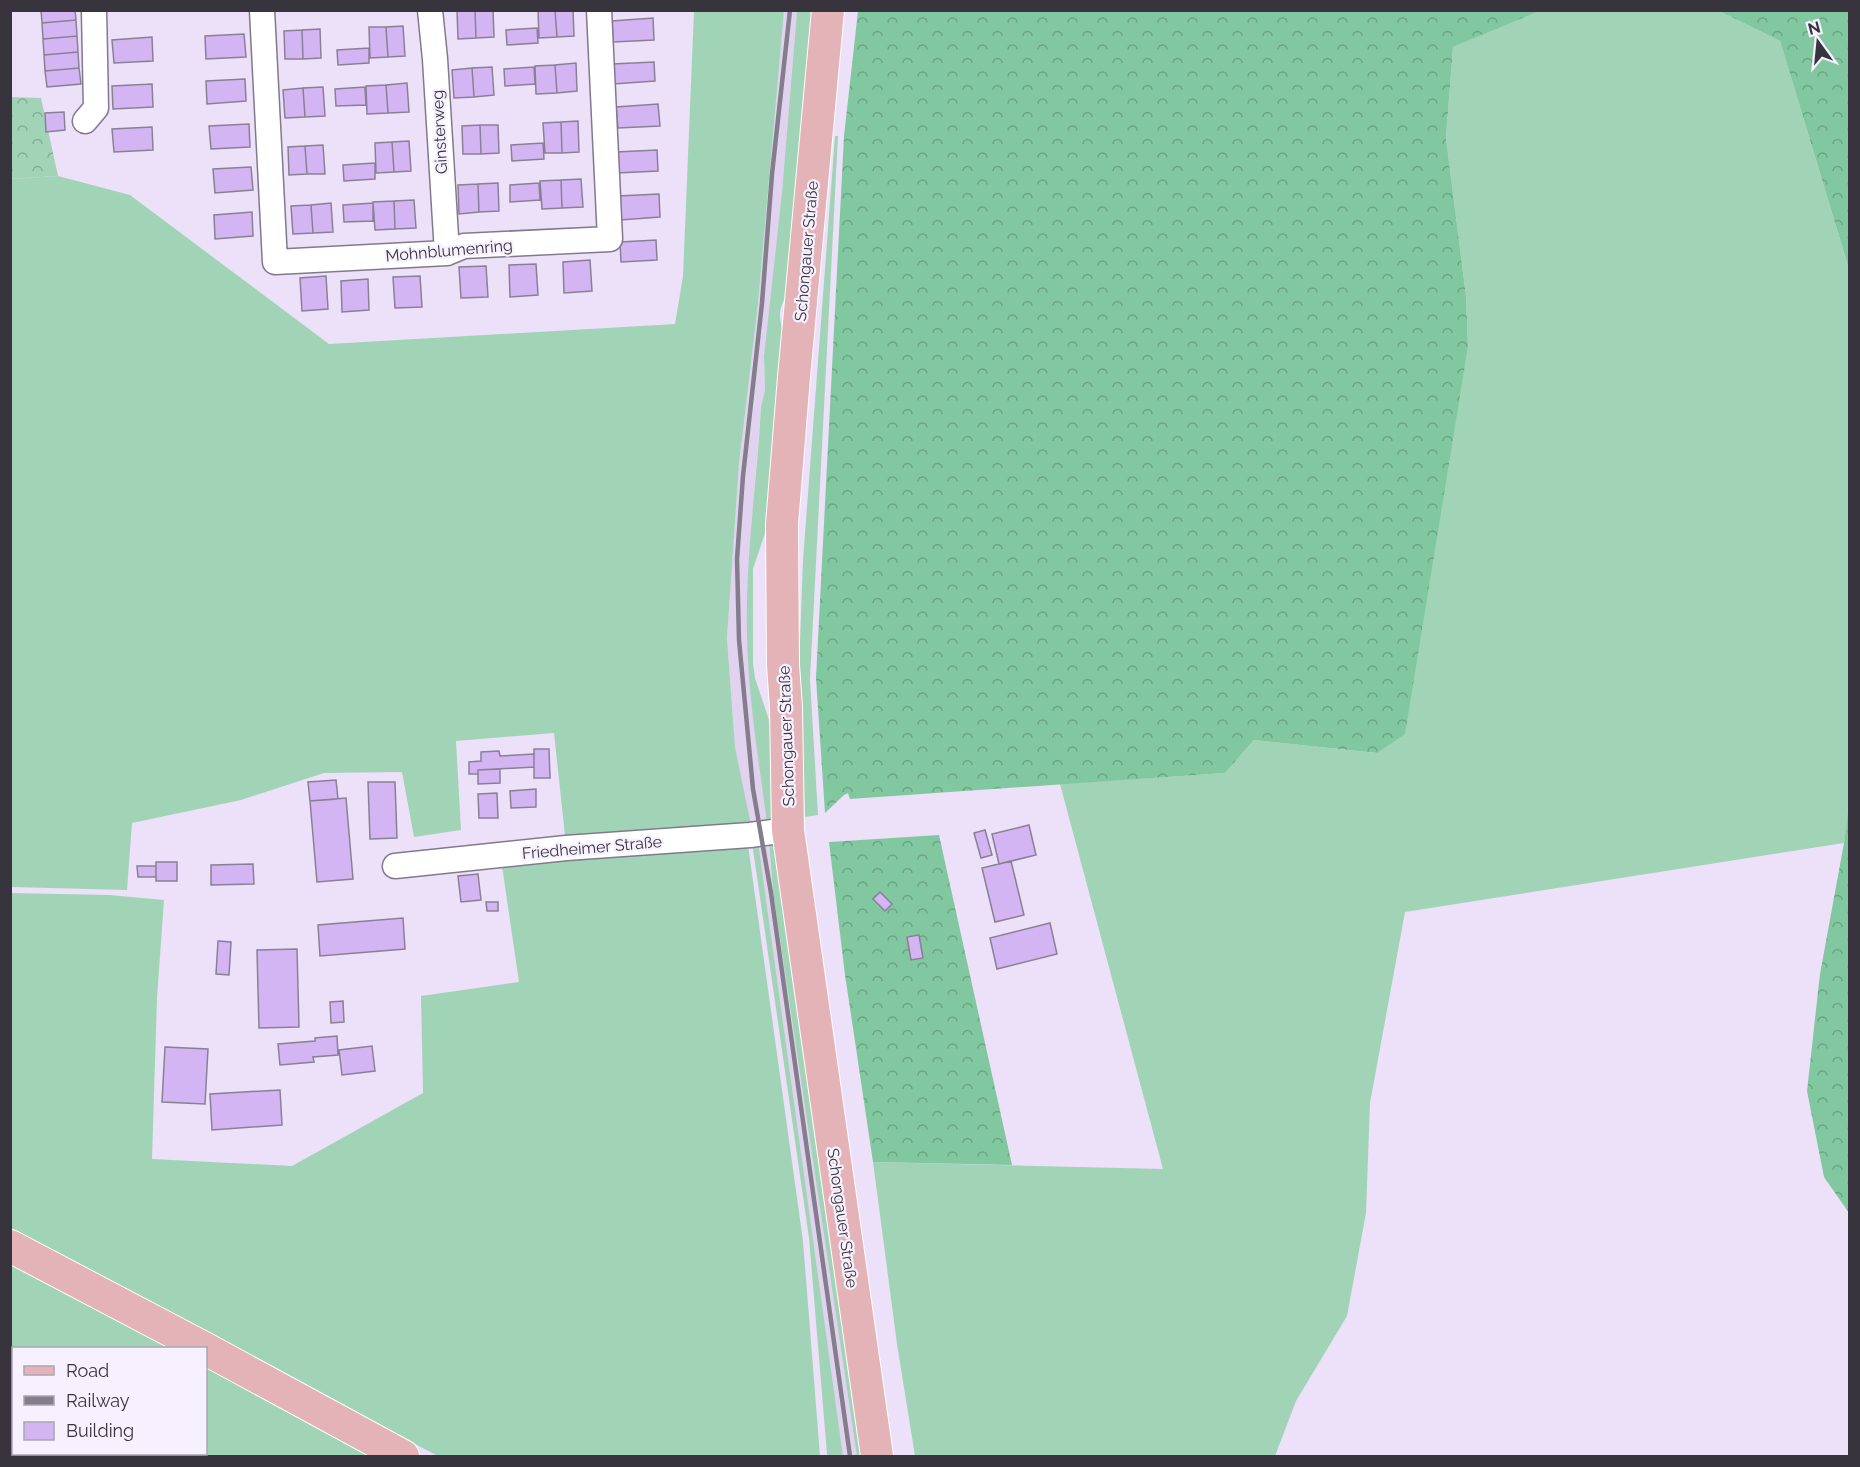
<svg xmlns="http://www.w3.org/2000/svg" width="1860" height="1467" viewBox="0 0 1860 1467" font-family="Raleway,sans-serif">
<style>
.built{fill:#e1d3f0}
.grass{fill:#a1d4b6}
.forest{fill:url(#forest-crowns)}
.park{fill:url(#park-crowns)}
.building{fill:#d4b5f3;stroke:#8a8095;stroke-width:1.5}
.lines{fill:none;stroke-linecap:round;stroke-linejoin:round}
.minor-casing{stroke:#83798d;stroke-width:27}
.major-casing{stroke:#fff;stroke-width:34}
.minor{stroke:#fff;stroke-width:24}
.major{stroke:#e4b3b8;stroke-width:32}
.rail{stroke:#847d8c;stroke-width:4.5}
.labels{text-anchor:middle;stroke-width:4.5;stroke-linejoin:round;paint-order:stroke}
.street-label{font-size:16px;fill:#38343d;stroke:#f7f0fe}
</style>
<defs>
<pattern id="forest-crowns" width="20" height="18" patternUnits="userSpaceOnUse" patternTransform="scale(1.5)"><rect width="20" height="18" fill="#81c8a0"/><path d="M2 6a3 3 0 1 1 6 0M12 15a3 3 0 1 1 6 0" fill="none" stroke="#6ba384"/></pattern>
<pattern id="park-crowns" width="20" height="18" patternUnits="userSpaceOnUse" patternTransform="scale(1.5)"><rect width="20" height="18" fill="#a1d4b6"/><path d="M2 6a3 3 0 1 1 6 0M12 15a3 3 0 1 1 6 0" fill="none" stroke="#84ad95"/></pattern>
</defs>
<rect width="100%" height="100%" fill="#ece1f8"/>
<path class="built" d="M797,10L782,192L764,356L765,390L761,407L749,557L747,634L751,686L767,819L773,892L858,1456H843L782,1017L735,747L727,638L739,464L758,304L784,11Z"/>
<path class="grass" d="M1539,10L1719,11L1780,41L1849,269L1850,805L1844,843L1405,912L1370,1103L1366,1213L1347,1316L1296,1401L1275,1456H915L897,1344L873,1162L1163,1169L1060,784L1225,773L1254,740L1377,753L1430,570L1468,347L1466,296L1446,138L1453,47Z
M694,11H784L758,304L739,464L727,638L735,747L752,830L566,845L554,733L456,741L461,830L414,837L402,772L324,773L241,800L132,823L127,890L11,887V179L58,176L130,195L329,344L675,324L683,276Z
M797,11H815L788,291C776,316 780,314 784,339L767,527L753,569V663L755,678L770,723L777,819L767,824C759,761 748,697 747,634C745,558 757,482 761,407L765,390L764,356L782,192Z
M835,136H838L810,679L818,815L805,817L799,669L803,560Z
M747,838L803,1241L820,1456H438L11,1234L10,893L109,895L164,900L157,998L152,1159L292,1166L423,1093L421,996L519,982L501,859Z
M769,841L777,845L864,1456H857L773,892Z
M752,842H758L843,1456H828L827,1454L809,1238Z
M10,1257L188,1348H14V1454H206V1358L390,1456H11Z"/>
<path class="forest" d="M858,11H1539L1453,47L1446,138L1466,296L1468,347L1405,734L1377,753L1254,740L1225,773L850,799L848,793L844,795L825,813L816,678L844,136Z
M1719,11H1849V269L1780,41Z
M1849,805V1213L1824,1177L1807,1091L1820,974L1844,843Z
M939,835L1012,1165L873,1162L845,975L829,842Z"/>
<path class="park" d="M11,97L41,98L58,176L11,179Z"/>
<path class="building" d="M41,10H75L76,20L42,23Z
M457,10H475L476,38L458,39Z
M475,10H493L494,37L476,38Z
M538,10H555L557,37L539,38Z
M555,10H573L574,36L557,37Z
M653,18L654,40L613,42L612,21Z
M76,20L77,36L43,39L42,23Z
M403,26L405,56L388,57L386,27Z
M369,27H386L388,57L370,58Z
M537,28L538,43L507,45L506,30Z
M320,29L321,58L303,59L302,30Z
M302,30L303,59H285L284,31Z
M244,34L246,57L206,59L205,36Z
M77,36L78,52L44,55L43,39Z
M152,37L153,61L114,63L112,40Z
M369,48V63L338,65L337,50Z
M78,52L79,68L45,71L44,55Z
M654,62L655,81L613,84L612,64Z
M576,63L577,91L557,93L555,65Z
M555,65L557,93L536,94L535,66Z
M492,67L494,95L474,97L472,68Z
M534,67L535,84L505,86L504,69Z
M79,68L81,84L47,87L45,71Z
M472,68L474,97L454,98L452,70Z
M245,79L246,101L207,104L206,81Z
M407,83L409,112L388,113L386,85Z
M152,84L153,107L113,109L112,86Z
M386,85L388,113L367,114L366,86Z
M323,87L325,116L305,117L303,88Z
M365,87L366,105L336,106L335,89Z
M303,88L305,117L285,118L283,90Z
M658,104L660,126L618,128L616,107Z
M64,112L65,130L46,132L45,113Z
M578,121L579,152L562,153L561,122Z
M561,122L562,153H545L543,123Z
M249,124L250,147L211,149L209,126Z
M480,125L481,154H463L462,126Z
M480,125H498L499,153L481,154Z
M152,127L153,150L114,152L112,129Z
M409,141L411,171L394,172L392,142Z
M392,142L394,172L376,173L375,143Z
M543,143L544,159L512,161L511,145Z
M323,145L325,174H307L305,146Z
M305,146L307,174L289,175L288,147Z
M657,150L658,171L617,173L616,152Z
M375,163V179L344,181L343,165Z
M251,167L253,190L215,193L213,169Z
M581,179L583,207L562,208L561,180Z
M561,180L562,208L542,209L540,181Z
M498,183L499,211L479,212L478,184Z
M539,183L540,200L510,202V185Z
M478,184L479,212L459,214L458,185Z
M659,194L660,217L620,220L618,196Z
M414,200L416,228L395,229L394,201Z
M394,201L395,229L375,230L373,202Z
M331,203L333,232L313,233L311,205Z
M373,203V221L344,222L343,205Z
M311,205L313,233L293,234L291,206Z
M252,212L253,236L215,239L214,215Z
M656,240L657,260L621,262L620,242Z
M590,260L592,291L564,293L563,262Z
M536,264L538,295L510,297L509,265Z
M486,266L488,297L461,298L459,267Z
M326,276L328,309L302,311L300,278Z
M420,276L422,307L395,308L393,277Z
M368,279L369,310L342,312L341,281Z
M534,749H549L550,778H534Z
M499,751L500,756L534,754V767L478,770V774H469V762L481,761V752Z
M500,769V783L478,784V770Z
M336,780L338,799L310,801L308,782Z
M368,782H395L397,838L370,839Z
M536,789V807L511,808L510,791Z
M497,793L498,818H479L478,794Z
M346,798L353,879L317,882L310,801Z
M1029,825L1036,855L999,864L992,834Z
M985,830L992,855L981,858L974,833Z
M1011,861L1024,915L995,922L982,868Z
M156,862H177V881H156Z
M253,864L254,884L211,885V865Z
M137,866H156V877H138Z
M478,874L481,900L461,902L458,876Z
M880,892L892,904L885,911L873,899Z
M486,902H498V911H487Z
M403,918L405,949L320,956L318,925Z
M1050,923L1057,954L997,969L990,938Z
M919,935L923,958L911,960L907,937Z
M218,941L231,942L229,975L216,974Z
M297,949L299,1027L259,1028L257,950Z
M343,1001L344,1022L331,1023L330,1002Z
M337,1036L338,1055L313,1057L314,1062L280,1065L278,1044L315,1041V1038Z
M372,1046L375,1071L342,1075L339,1050Z
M165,1047L208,1049L205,1104L162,1102Z
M280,1090L282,1125L212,1130L210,1094Z"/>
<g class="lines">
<defs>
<path id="minor" d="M262,10L275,262L447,253L464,246L610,239L599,10
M430,10L435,59L447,253
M85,121L96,108L94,10
M395,866L566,848L750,835L788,830"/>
<path id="major" d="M828,10L794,377L782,524L783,665L786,707L788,830L877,1456
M10,1246L204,1348L403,1456"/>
</defs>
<use href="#minor" class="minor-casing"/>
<use href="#major" class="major-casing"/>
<use href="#minor" class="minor"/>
<use href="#major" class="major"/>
<path class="rail" d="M790,10L772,174L762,303L743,476L737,559L739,640L753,789L771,893L850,1456"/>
</g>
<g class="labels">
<g class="street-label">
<text transform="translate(439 132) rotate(-93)" y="6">Ginsterweg</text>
<text transform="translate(449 250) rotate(-5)" y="6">Mohnblumenring</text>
<text transform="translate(806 251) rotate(-85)" y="6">Schongauer Straße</text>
<text transform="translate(786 736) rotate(-92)" y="6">Schongauer Straße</text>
<text transform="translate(592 847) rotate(-5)" y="6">Friedheimer Straße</text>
<text transform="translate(843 1218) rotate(82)" y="6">Schongauer Straße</text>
</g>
</g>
<rect width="1860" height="1467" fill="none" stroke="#38343d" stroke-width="24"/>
<rect x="12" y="1347" width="195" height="108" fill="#f7f0fe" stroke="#aba5b1" stroke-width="1.5"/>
<rect x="24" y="1366" width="30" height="9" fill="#e4b3b8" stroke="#aba5b1" stroke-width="1.5"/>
<text x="66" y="1377" font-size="18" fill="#38343d">Road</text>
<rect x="24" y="1396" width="30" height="9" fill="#847d8c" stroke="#aba5b1" stroke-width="1.5"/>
<text x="66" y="1407" font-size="18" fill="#38343d">Railway</text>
<rect x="24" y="1422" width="30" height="18" fill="#d4b5f3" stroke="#aba5b1" stroke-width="1.5"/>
<text x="66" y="1437" font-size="18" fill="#38343d">Building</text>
<g transform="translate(1818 42) rotate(345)" stroke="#f7f0fe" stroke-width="4.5" paint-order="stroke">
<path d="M0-4.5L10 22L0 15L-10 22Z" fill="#38343d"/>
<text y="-9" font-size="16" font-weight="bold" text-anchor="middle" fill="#38343d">N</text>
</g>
</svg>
